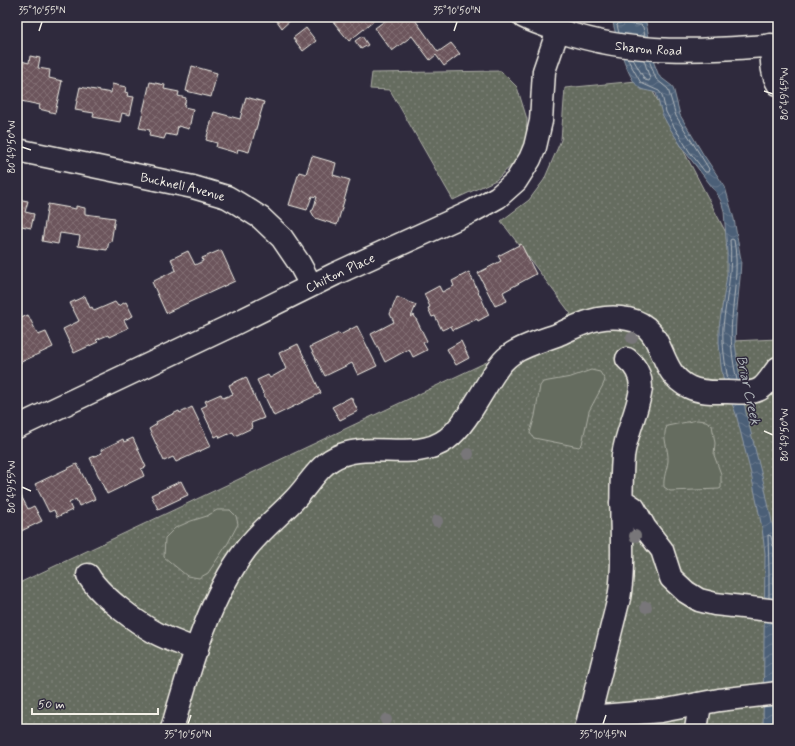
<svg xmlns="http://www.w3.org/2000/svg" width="795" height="746" viewBox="0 0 795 746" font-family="Mynerve,sans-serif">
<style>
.grass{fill:url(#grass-dots);stroke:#acaea4}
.garden{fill:#656c5f;stroke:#acaea4}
.water{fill:url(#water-waves);stroke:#8f99a4}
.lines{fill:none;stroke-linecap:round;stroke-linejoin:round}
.shore{stroke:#b1b7bb;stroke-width:1}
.stream{stroke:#8f99a4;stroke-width:5}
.building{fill:url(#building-cross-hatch);stroke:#f4f1e8}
.minor-casing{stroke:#f4f1e8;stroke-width:25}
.minor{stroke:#2f2a3d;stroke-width:22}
.tree{fill:#787679}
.ticks{fill:none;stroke:#f4f1e8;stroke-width:1.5}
.labels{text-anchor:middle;stroke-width:3;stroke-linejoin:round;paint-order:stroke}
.street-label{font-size:13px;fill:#f4f1e8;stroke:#2f2a3d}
.water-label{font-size:14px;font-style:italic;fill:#b1b7bb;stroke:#2f2a3d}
.neatline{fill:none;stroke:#f4f1e8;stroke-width:1.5}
.ticks-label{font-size:10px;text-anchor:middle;fill:#f4f1e8}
</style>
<defs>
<pattern id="grass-dots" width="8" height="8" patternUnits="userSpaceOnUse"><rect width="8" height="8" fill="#656c5f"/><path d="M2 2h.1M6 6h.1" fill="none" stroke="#7c8176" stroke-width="1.8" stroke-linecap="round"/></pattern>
<pattern id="water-waves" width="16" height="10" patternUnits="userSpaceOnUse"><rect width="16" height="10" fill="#4c5f77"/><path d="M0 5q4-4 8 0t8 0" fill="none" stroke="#66768a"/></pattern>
<pattern id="building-cross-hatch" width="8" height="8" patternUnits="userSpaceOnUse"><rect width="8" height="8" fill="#6c555c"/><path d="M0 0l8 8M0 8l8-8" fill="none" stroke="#826e73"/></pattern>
</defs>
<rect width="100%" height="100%" fill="#2f2a3d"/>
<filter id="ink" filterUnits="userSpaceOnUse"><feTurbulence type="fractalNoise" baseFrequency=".025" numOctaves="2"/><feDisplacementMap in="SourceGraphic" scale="8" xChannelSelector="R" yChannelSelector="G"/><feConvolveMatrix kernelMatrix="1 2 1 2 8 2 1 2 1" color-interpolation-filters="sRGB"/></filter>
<g filter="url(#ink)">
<path class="grass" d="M501,71L517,87L527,119L526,140L518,159L496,180L453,200L390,90L370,89L372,73Z
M647,80L737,254L733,341L778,339V729H17V584L510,351L571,314L501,221L529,200L544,180L561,140L565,88Z"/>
<path class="garden" d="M591,370L600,372L605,380L603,385L589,411L582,444L579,447L534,438L530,433L535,416L540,386L543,382L571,377Z
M697,420L706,421L712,425L715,443L714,455L721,474V488L719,489L670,491L664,487C663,477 667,470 668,461C669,448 661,438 667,426Z
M217,510H230L236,516L238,524L228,543L208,573L199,578L187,576L164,557L165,538L175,528L191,521L207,516Z"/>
<path class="water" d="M612,18L646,22L654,63L659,76L672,86L674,91L680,115L703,154L725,187L734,219L741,260L740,278L736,319L735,343L738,365L746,413L764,484L776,541L778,560L773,686V717L775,729H763L765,553L762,528L751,474L736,414L724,383L721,366L719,343V327L727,275V252L724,211L721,201L716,192L686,153L669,127L662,114L656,93C651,91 646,91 641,89C627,81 615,33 612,18Z"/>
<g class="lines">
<path class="shore" d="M619,33L617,25L619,23L641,25L643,27L645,36
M627,58L641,83L659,91L662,95L666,112L673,125L689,151L705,172H708L709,169L676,116L668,89L656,79L649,60
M633,59L645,80L649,81L650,79L644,60
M728,380C725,363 722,345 723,327C726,298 733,270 730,240L732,239L734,240C739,267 734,292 732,318C730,339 732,360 737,380
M769,598V571L768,535L771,536L773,546L778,548
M774,598V555L775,553H778"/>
<path class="stream" d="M629,17V20"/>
</g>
<path class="building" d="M274,17H292L293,18L282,28Z
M334,17H379L349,41L331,19Z
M390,17H413L438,52L451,43L460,54L444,66L436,55L430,60L412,36L392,51L375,28Z
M306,28L316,41L303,51L293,38Z
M362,36L368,45L361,49L355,41Z
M30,56L40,58L38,68L50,70L49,78L62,81L55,113L39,109L40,105L21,101L20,105H17V60L29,63Z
M192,66L217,73L211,97L186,91Z
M150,82L165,85L164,89L179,92L178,96L186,98L184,107L193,109L189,129L178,126L176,136L166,134L164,139L149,136L150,130L139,128Z
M112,84L126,87L125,92L128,93L127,96L134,97L130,115L122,113L120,122L93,117L94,113L75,110L80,87L111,93Z
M246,97L264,102L249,152L238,149L237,153L216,147L217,143L206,140L214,112L240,119Z
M312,156L336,163L333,175L350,180L337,225L315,218L311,211L313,210L317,197L312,196L307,210L289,205L299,172L306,174Z
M17,199L28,201L25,212L34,214L31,228L17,225Z
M48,204L76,209V206L85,208V214L115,218L111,242H109L107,250L78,246L80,236L60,233L58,244L42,241Z
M521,244L536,274L503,292L507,301L495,306L478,273L501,261L498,256Z
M221,250L235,281L166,313L152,282L176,270L171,259L188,251L195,265L203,261L202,258Z
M469,272L489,315L478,321L477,319L453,330L451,326L442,330L435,316L432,317L428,308L430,307L424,294L439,286L442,292L454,286L452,281Z
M85,296L90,308L92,307L94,311L115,302L118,306L126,302L133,316L124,320L128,328L109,337L108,335L96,340L98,342L74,353L63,329L79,321L70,303Z
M397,297L416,305L411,317L414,315L427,341L423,343L427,350L413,357L409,349L385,362L371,334L394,322L390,314Z
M28,315L38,335L46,332L53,347L17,364V320Z
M357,326L377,366L358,375L352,363L325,376L310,347L339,333L340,335Z
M461,341L469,358L456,365L447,349Z
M298,344L321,393L274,416L257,380L268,375L270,378L286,369L279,353Z
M246,377L264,418L251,423L252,428L235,436L233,432L220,438L219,435L215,437L201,408L207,405L205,401L221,394L223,398L233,394L229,385Z
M351,397L358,411L340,420L332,407Z
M192,407L211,446L176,462L173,457L164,461L149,429L157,424L156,422L179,411L180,413Z
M133,438L146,467L141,469L144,476L107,494L90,458L102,453L101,450L123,439L124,442Z
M77,464L95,499L79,506L76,499L69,503L72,510L57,517L54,510L49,512L35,484Z
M181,481L188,495L158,509L151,495Z
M19,492L28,509L34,506L42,521L17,533V493Z"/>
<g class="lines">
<defs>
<g id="minor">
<path id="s1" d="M524,17C536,23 549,27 561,31C636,56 701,51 778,45"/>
<path d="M771,45C772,59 771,72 778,84"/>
<path id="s2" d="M17,150L193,187L227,197L239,204L261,218L282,238L299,263L311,285"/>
<path id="s3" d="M17,427L228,327L335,274L471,212L498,197L516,181L530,159L535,147L541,121L544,71L558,30"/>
<path d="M621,503L628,504L634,508L645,528L662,550L671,578L686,592L699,600L715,604L778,611"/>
<path d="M88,575C99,595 136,622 156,633C169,640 183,644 197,650"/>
<path d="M589,717L661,711L719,700L778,693"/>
<path d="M172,729C190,668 207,601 246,549C260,531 279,516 295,499C310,484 319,463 341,455C375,442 416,462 447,439C468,423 484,386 500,365C504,360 508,356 513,353C526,345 543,340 557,335C571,329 583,322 598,319C608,317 618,317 628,319C668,327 655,371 689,387C701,393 715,392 727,392C736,392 750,394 758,390C766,387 772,375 778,368"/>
<path d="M586,729L619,598C623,578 622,558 622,538C621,510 621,483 623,456C626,434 636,415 640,394C643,380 638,368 627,359"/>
<path d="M696,729L699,711L698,704"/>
</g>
</defs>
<use href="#minor" class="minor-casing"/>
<use href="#minor" class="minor"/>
</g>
<g class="tree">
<circle cx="632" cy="338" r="6"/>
<circle cx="468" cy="454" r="6"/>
<circle cx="437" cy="521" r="6"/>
<circle cx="635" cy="536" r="6"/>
<circle cx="646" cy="607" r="6"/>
<circle cx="386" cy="720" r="6"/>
</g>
</g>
<path class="ticks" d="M39,31L42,22M454,31L457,22M764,91L773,94M22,147L31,150M764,431L773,435M22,487L31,491M188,724L191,715M603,724L606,715"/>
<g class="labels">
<g class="street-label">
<text dy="5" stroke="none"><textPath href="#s1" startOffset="129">Sharon Road</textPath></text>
<text dy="5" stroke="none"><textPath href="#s2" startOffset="170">Bucknell Avenue</textPath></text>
<text dy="5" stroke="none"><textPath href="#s3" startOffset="358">Chilton Place</textPath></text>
</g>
<g class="water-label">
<text transform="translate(749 390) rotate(78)" y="5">Briar Creek</text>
</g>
</g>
<rect width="795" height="746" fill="none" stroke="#2f2a3d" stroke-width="44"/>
<path d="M32 708v6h126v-6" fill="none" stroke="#f4f1e8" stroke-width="2"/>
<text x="38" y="708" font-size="12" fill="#f4f1e8" stroke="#2f2a3d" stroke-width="3" paint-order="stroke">50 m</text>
<rect x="22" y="22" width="751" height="702" class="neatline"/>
<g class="ticks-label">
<text x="42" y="14">35°10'55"N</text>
<text x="457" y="14">35°10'50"N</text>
<text transform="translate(784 94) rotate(-90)" y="4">80°49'45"W</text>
<text transform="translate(11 147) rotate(-90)" y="4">80°49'50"W</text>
<text transform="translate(784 435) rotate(-90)" y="4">80°49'50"W</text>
<text transform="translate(11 487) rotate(-90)" y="4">80°49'55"W</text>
<text x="188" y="738">35°10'50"N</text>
<text x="603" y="738">35°10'45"N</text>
</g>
</svg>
